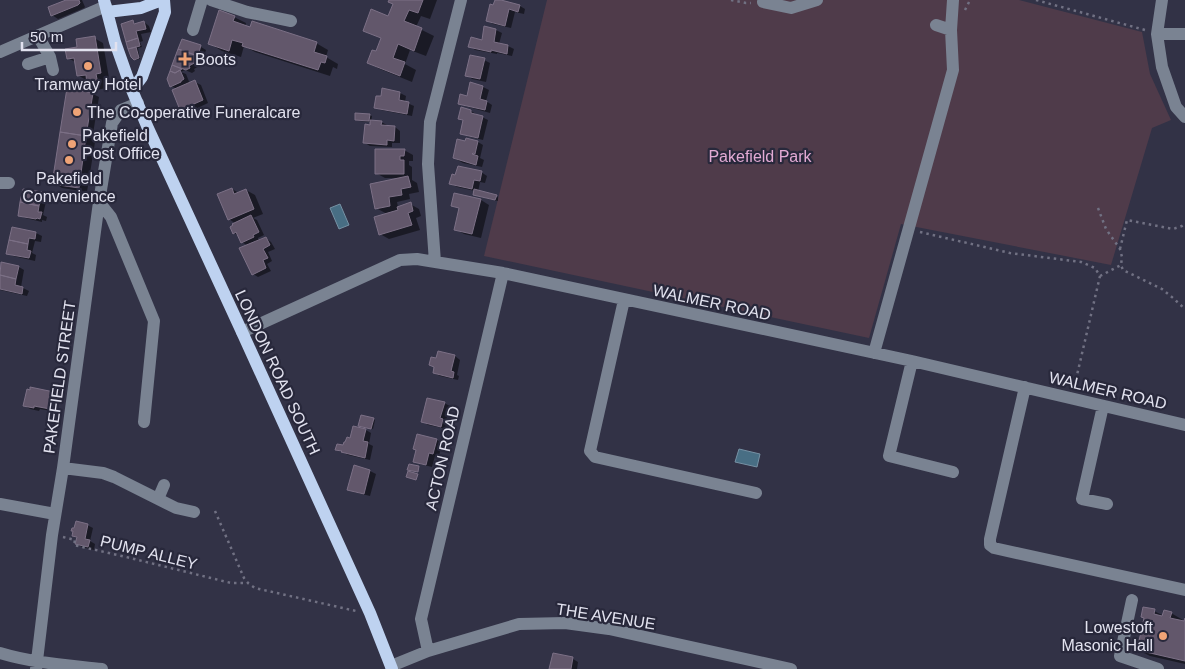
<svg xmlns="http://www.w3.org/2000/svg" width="1185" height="669" viewBox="0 0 1185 669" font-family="Helvetica,sans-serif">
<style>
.green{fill:#4f3b4a}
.water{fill:#486e84;stroke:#7691a4}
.shadow{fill:#0007}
.building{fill:#62576b;stroke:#7c7086}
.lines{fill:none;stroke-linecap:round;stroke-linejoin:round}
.path{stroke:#717183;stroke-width:2.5;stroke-dasharray:2.5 4;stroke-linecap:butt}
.minor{stroke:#7a8392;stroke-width:12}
.major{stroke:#bed2f0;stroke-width:12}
.poi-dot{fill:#efa376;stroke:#28283b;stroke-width:2}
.labels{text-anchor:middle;stroke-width:4.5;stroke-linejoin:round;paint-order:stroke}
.poi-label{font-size:16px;fill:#e2e2ef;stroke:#28283b;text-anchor:start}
.park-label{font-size:16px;fill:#e2aad4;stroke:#28283b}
.street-label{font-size:16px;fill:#e2e2ef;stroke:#28283b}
</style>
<rect width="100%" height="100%" fill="#323246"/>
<path class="green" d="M547,0H1019L1142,32L1150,74L1171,120L1152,128L1111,265L901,224L869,338L484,256Z"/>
<path class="water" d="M340,204L349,225L339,229L330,208Z
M739,449L760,454L757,467L735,462Z"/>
<path class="shadow" d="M70,0H82L85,7L84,8L58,19L52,15L50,8Z
M390,0H437L430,19L421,16L416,27L434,36L426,56L410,50L405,64L416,70L412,82L380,69L368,63L376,53L382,39L365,30L389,17L394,4Z
M496,0L520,6L525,9L524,14L515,12L511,28L493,24L488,21L494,7Z
M234,17L246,23L245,27L316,43L328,50L326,57L338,64L337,69L333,67L330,76L255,52L244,46L241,57L222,51L210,44Z
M132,22L137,24L144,22L149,26L151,32L141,34L143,41L140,42L142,47L138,48L140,59L136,60L132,57L122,25Z
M485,28L496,30L502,33L499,44L508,46L514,49L512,56L497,53V54L475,50L470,46L482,41Z
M94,38L103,43L109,78H104L106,88L97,90L88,85V81L79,76L77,63L68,58Z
M182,40L201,47L206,50L201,65L194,69L195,71L192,73L185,70L181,72L186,74L190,84L195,82L201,85L208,103L187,113L181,109L177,89L171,86L168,79Z
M484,60L490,63L486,82L472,79L467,75Z
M471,84L483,87L489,90L486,101L492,105L490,113L465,106L459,103L468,98Z
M68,90L93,94L99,97L92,140L95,142L87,192L62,188L54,183Z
M383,90L400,93L406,96L405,102L414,106L412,116L381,110L375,107L382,98Z
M471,111L476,114V115L482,117L488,120L483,140L467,136L462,133L465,121L460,119Z
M369,115L372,116L371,122H381L387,125V127H395L400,131V143H392V147L370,146L365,143L371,126V122L359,121L356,120Z
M467,140L478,142L483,145L480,158L484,160L482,167L463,163L454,158Z
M404,150L413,155V161H409V165L412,167V180L417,183L419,192L409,194L410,199L397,202L398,207L410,204L419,209L421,216L416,218L420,230L389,239L380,234L387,214L376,208L399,178H385L376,173Z
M481,172L487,176L485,183L480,182L478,192L496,196L498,197V201L477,196L475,191L457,187L451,184Z
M232,189L239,193L246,190L255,195L263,214L253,218L257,220L264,235L258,238L259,242L266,238L271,242L275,249L268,252L272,261L267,264L271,271L258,277L253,274L248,246L242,242L239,236L234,233L236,224L229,219Z
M41,193L47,197L43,215L47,217L46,221L42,220V222L25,218L19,215Z
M481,200L489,205L481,238L464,234L455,229L460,209L453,205Z
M13,228L36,233L42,236L41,242L35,241L32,253L36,255L35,261L13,256L8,253Z
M2,263L19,267L24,270L21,287L29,291L27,296L0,290V270Z
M455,356L460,360L457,375L459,376L458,380L440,376L434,373L437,360Z
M53,393L59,396L56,412L40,409L39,411L30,409L25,406Z
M444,403L450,406L446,422L448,423L447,429L428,425L422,421Z
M373,419L375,420L373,429L362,426Z
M366,430L371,433L369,444L373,446L370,460L348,455L337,449L344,446L351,439Z
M437,440L442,443L439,456H435L432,467L420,464L414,461Z
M355,467L370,471L376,474L370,496L354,492L349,489Z
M87,525L93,528L90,541L95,544L94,550L82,547L77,544L78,538L74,536Z
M1154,611L1164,616L1171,613L1183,620L1182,622L1185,623V664L1150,656L1138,650Z
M553,654L573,659L578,662L577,669H550Z"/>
<path class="building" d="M66,0H79L80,3L78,5L51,16L48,7Z
M389,0H423L418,13L409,10L404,21L422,28L414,51L398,44L393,58L405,62L400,76L367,63L372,50L376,51L381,38L363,31L371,9L388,16L393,4L388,2Z
M495,0H501L520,5L518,12L509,9L505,26L486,21L490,4L493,5Z
M219,10L235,16L233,21L250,27L252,21L317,42L314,52L327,56L325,63L321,62L318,70L242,46L243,43L232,40L229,51L208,44Z
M133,20L134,24L144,21L146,29L136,31L138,38L126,42L121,24Z
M484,26L496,29L494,42L508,45L507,54L491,50V52L468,47L471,37L482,40Z
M95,36L101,73L96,74L98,84L87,85L86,75L77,76L74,58L67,59L65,49L77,47L76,39Z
M138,38L140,46L128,49L126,42Z
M182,39L201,45L198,56L178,49Z
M136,47L139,58L134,60L131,57L128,49Z
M178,49L198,56L196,62L189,66L190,68L186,70L172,65Z
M470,55L485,58L480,79L465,76Z
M172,65L182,69L175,73L170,71Z
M180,70L184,79L181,81V82L170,87L167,79L170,71L175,73Z
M195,80L203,100L180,110L172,90Z
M470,82L483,86L480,99L487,101L485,110L458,104L460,94L467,96Z
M67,88L93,93L86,136L60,132Z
M382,88L400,92L399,100L409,102L407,114L374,108L376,96H381Z
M461,107L471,110V113L483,116L478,138L460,134L463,120L458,119Z
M355,113L370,114L369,121L355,120Z
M370,120L382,121L381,125L395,126L394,141L387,140V145L363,143L365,124L370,125Z
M60,132L86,136L79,188L52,184Z
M466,138L478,141L475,154L473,153L472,154L478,156L476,165L453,158L457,139L465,141Z
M375,149H405L404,156H400V160H404V174H375Z
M458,166L482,171L480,181L474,180L472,189L449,184L452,174L455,175Z
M408,176L411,187L401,189L402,195L389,197L390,206L375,209L370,184Z
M232,188L234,194L246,189L254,209L228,220L217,194Z
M23,189L42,192L39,206L20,202Z
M474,189L497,195L495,200L473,195Z
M454,193L481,199L472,234L454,230L459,208L451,206Z
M20,202L39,206L38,212H42L40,219L37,218L36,219L18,216Z
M411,202L413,211L408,213L412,225L379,235L374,217L398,210L397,207Z
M251,215L259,232L253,235L254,237L241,243L236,232L233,234L230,227L233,225L232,224Z
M12,227L36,232L35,239L29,238L28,244L9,240Z
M266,237L270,245L263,249L268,258L263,260L266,268L252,275L239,248Z
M9,240L28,244L27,250L31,251L29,258L6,254Z
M1,262L19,266L16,279L0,275Z
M0,275L16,279L15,285L23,287L22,294L0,289Z
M438,351L455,355L451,371L454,372L453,378L433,373L434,367L429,365L431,357L436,358Z
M30,387L54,392L50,409L34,406V408L23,406L27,389L30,390Z
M427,398L445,402L440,418L443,419L441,427L421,422Z
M361,415L374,418L371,429L358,426Z
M353,426L366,429L363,441L368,442L365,458L341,452L342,451L335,450L337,444L343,445L344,442H345L347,437L350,438Z
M417,434L437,439L433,454L429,453L426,465L413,462L416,450L413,449Z
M409,464L419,466L418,472L407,470Z
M354,465L370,470L364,494L347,490Z
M408,471L418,474L416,480L406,477Z
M76,521L88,524L85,539L90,540L88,547L75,544L77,537L72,536L73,531H71L72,528H74Z
M1143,607L1155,609L1154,614L1162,616L1164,610L1172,612L1170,618L1184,621L1185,618V661L1137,650L1144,618L1141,617Z
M553,653L573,657L571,669H549Z"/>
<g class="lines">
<path class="path" d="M731,0L746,3H751
M1036,0L1145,30
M965,10L970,0
M1098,208L1106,229L1120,249L1122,257L1121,265L1123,270L1162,289L1173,298L1185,309
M920,232L1010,253L1081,262L1095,268L1100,276L1074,388
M1120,249L1127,220L1173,229L1182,226L1185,224
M1100,276L1121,265
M215,511L244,578L248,583L255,588L356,611
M63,537L75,540L74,545L126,557L231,583H248"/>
<path class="minor" d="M211,0L247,12L291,21
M1162,0L1157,34L1162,67L1176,107L1185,117
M763,2L791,8L817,0
M936,25L951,30
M193,30L202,0
M1157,34H1185
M38,36L50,57L53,70
M0,52L106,6
M28,64L50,57
M0,183H9
M99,202L111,217L154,321L144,422
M435,262L428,164L430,122L461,0
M624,300L590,451L595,457L756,493
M242,332L400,260L417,259L503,273L912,361L1185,425
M874,353L953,70L951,30L953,0
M912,361L889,456L953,472
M1025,387L990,539V545L994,548L1185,590
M1103,406L1082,499L1107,504
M63,468L103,473L114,477L176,508L194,512
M158,499L164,485
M0,504L55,514
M1132,600L1120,656L1158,669
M428,651L421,619L503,273
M0,653C33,663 67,665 102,669
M391,666L428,651L519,624L565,623L609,629L791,669
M36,669L52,535L63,468L99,202L112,123L121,110L138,103"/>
<path class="major" d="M104,0L115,42L132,90L147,126L242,332L370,613L392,669
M107,12L141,8L162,0
M132,90L142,77L165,12L164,0"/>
</g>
<g class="poi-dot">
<path d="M182.5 51.5h5v5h5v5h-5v5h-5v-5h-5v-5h5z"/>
<circle cx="88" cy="66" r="5"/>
<circle cx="77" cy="112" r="5"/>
<circle cx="72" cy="144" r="5"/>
<circle cx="69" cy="160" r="5"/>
<circle cx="1163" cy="636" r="5"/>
</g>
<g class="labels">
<g class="poi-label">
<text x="195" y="65">Boots</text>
<text x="88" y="90" text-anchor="middle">Tramway Hotel</text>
<text x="87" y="118">The Co-operative Funeralcare</text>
<text x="82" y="141">Pakefield<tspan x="82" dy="18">Post Office</tspan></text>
<text x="69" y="184" text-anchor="middle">Pakefield<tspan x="69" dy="18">Convenience</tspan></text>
<text x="1153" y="633" text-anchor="end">Lowestoft<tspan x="1153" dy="18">Masonic Hall</tspan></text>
</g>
<g class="park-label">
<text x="760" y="162">Pakefield Park</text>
</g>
<g class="street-label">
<text transform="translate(712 302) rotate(12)" y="6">WALMER ROAD</text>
<text transform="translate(278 372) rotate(65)" y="6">LONDON ROAD SOUTH</text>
<text transform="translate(59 377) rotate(-82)" y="6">PAKEFIELD STREET</text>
<text transform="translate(1108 390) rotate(13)" y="6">WALMER ROAD</text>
<text transform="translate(442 458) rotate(-77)" y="6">ACTON ROAD</text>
<text transform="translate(149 552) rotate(14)" y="6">PUMP ALLEY</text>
<text transform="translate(606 616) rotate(9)" y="6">THE AVENUE</text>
</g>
</g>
<path d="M22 42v8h94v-8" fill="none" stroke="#e2e2ef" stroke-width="2.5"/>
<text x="30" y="42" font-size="15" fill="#e2e2ef" stroke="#28283b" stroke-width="4" paint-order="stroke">50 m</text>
</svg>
